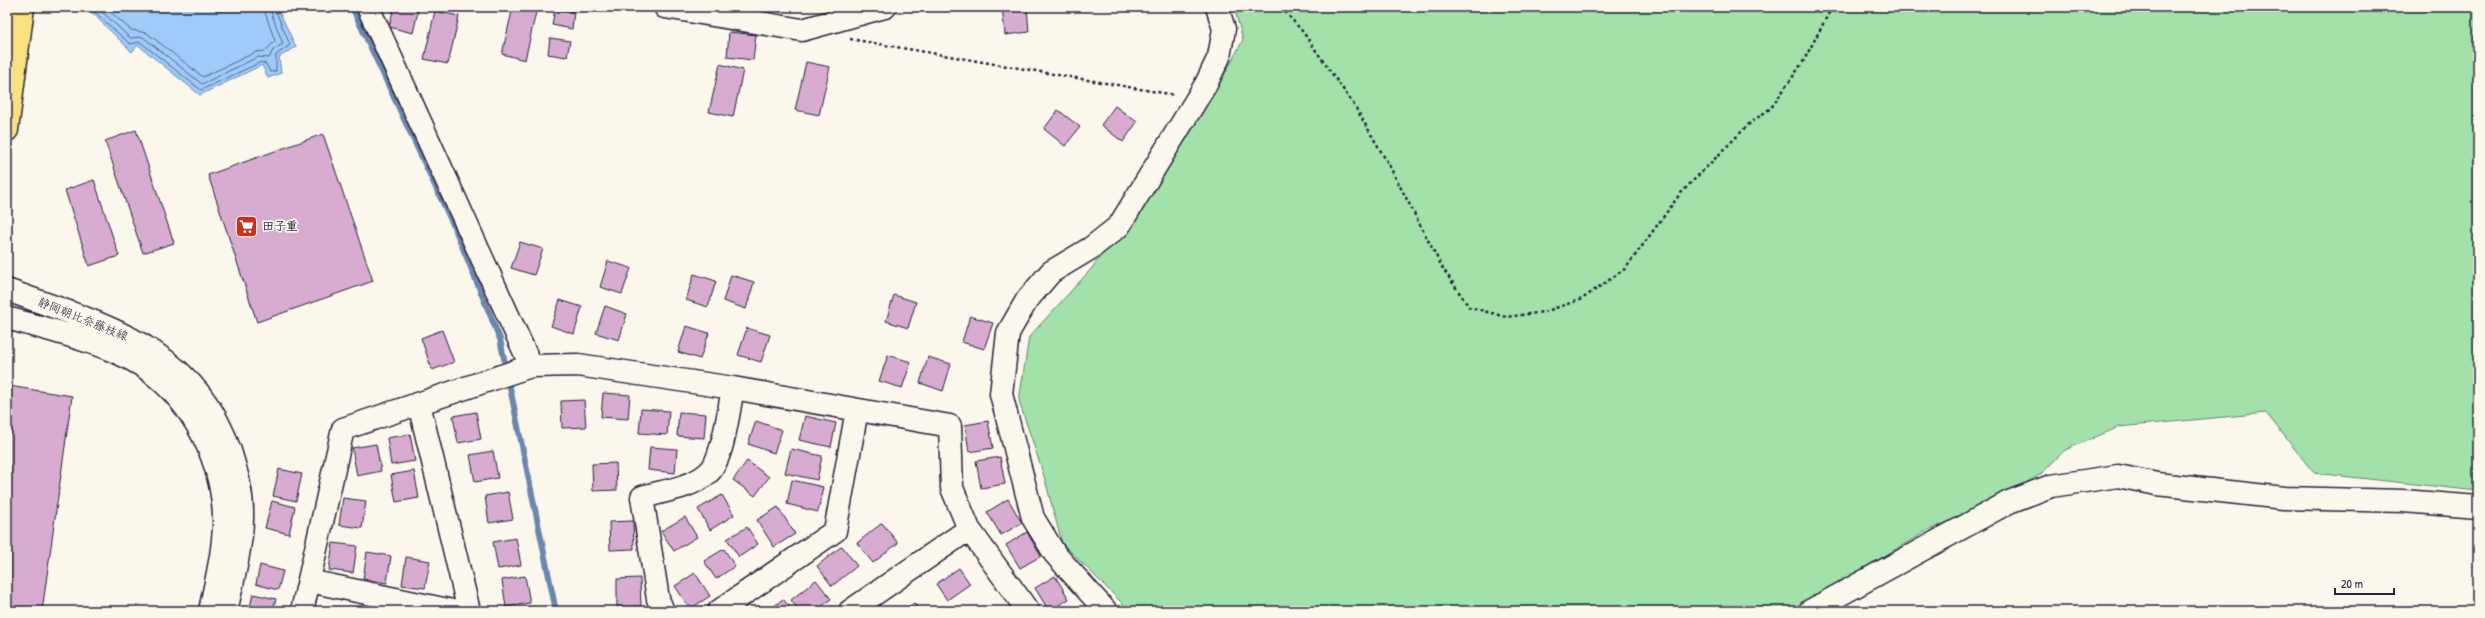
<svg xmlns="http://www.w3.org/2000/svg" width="2485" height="618" viewBox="0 0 2485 618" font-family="'Patrick Hand','Klee One',sans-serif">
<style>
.green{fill:#a2e1a9;stroke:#628272}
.water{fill:#9ecbf9;stroke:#6c87ad}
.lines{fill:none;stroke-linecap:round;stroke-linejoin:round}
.shore{stroke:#546687;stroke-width:1}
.stream{stroke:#6c87ad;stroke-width:6}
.building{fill:#d8acd0;stroke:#22223b}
.minor-casing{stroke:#22223b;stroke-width:25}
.secondary-casing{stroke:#22223b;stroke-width:25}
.trunk-casing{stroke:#22223b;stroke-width:25}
.path{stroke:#22223b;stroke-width:2.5;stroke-dasharray:3 3;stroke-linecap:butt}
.minor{stroke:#fbf7ec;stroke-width:22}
.secondary{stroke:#fbf7ec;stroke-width:22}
.trunk{stroke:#fae180;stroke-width:22}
.labels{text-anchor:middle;stroke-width:3.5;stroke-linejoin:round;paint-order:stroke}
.poi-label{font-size:12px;font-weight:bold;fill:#22223b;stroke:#fbf7ec;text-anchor:start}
.street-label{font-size:12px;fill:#22223b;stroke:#fbf7ec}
</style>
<rect width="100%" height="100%" fill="#fbf7ec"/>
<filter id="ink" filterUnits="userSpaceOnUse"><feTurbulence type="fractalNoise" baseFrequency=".025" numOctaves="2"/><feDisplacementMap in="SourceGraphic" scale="8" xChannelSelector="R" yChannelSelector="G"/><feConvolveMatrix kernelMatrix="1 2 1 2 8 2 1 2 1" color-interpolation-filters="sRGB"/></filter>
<g filter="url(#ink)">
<path class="green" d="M1234,7H2478V491L2314,473L2266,413L2119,427L2065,450L2041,474L1982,508L1928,530L1792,611H1130L1062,543L1044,476L1019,401L1029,337L1092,268L1215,92L1243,40Z"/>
<path class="water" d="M86,7H277L296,47L279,57L281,73L268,78L262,65L200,95L138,45L132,52Z"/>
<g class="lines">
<path class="shore" d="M89,7L130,44L140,42L201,90L261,62L266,64L270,72L276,71V55L290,45L274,7
M97,7L130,38L143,37L202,84L258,57L269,58L273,50L283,44L269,7
M105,7L131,30L147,33L203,77L256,52L265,51L275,41L263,7"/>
<path class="stream" d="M352,7L456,231L500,339L556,611"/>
</g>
<path class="building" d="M394,7H419L413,33L389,27Z
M513,7L536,12L525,60L502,54Z
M1002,7H1027L1029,32L1005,35Z
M555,9L574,12L572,29L552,25Z
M435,11L459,16L448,64L424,59Z
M729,32L756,35L753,60L727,57Z
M550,38L570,41L567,57L548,54Z
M806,62L830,67L819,115L795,110Z
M720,64L743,70L733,117L709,112Z
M1115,106L1137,122L1123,142L1101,125Z
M1058,110L1080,127L1065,146L1044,129Z
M136,130L174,243L143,253L105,141Z
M323,134L373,281L257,322L208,175Z
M94,180L119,256L89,266L65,190Z
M520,242L543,249L534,275L511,268Z
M608,261L631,268L622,294L600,287Z
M694,274L716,281L708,307L686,300Z
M731,275L754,282L746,309L723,301Z
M894,295L916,302L908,328L886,321Z
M560,300L582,307L574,334L551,326Z
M605,306L627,314L619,340L596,333Z
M970,316L993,323L984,349L962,342Z
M686,326L709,333L700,359L678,352Z
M747,328L770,335L761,362L738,355Z
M442,330L454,362L432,370L421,338Z
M888,355L911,362L902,388L879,381Z
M928,357L951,364L943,391L920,383Z
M9,386L72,396L42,611H7V404Z
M603,393L630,395L628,419L601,417Z
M584,400L586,427L562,428L561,401Z
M641,409L669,411L667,435L639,433Z
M476,412L481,439L458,443L453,416Z
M679,412L706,414L704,438L677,436Z
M805,416L836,423L831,447L799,440Z
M756,421L782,430L774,453L748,444Z
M988,421L993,448L969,452L965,425Z
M410,434L415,461L391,465L387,438Z
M376,444L381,471L357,476L352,448Z
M650,447L677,449L675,473L648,470Z
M791,449L822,456L817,480L785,473Z
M493,451L498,478L475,482L470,455Z
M1000,457L1005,484L981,488L976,461Z
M747,461L769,477L755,496L733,480Z
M616,463L617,490L593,491L592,464Z
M279,469L302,474L296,501L273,496Z
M414,471L419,498L396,502L391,475Z
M792,480L823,487L818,512L787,504Z
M508,492L513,519L489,523L485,496Z
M722,495L734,515L710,530L698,509Z
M343,498L366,501L362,528L339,525Z
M1008,499L1022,523L1001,535L987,512Z
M272,501L295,507L289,534L265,528Z
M778,507L795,534L774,547L757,520Z
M685,517L697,537L674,551L661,531Z
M633,521L634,549L610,550L609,522Z
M882,523L898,543L873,563L857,543Z
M747,527L758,544L739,557L727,539Z
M1027,532L1041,556L1020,568L1006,545Z
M516,538L521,565L498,569L493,542Z
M333,543L357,546L353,573L329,570Z
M842,546L857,566L832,586L817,566Z
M724,549L735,566L716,579L704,561Z
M367,552L391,556L387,583L363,579Z
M406,557L430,561L425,588L402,585Z
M260,565L283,571L278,590L256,584Z
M959,568L970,584L947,600L936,584Z
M695,573L710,596L690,609L675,586Z
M525,576L530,603L506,607L502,580Z
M1055,576L1069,599L1049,611L1035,588Z
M640,578L641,606L617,607V579Z
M816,580L831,599L816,611H799L791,600Z
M253,594L276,599L273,611H249Z
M783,599L793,611H768Z
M914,603L919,611H902Z
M328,608L347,611H328Z"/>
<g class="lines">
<defs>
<path id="minor" d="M368,7L531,366
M665,7L802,30L885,7
M419,404L469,611
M309,581L453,611
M302,611L343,429L531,366L578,365L733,388L950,426L952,488L969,529L1028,611
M663,611L658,599L642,497C663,491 691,488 708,473C723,461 729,408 733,388
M719,611L835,531L857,410
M850,611L969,529
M1106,611L1055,554L1033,518L1001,394L1008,333L1027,300L1051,272L1091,248L1119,226L1206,84L1219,57L1224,29L1217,7
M1810,611L2009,502L2051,486L2118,476L2157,484L2284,498L2403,501L2478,507"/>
<path id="secondary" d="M7,290C100,324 195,346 230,451C237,473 243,494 242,519C242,544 232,585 226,611
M7,318C50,330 116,345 151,372C195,406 221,460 224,515C225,547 216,581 210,611"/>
<path id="trunk" d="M7,130L23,7"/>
</defs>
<use href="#minor" class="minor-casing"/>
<use href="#secondary" class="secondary-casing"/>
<use href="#trunk" class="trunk-casing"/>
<path class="path" d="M1281,7L1303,32L1354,105L1389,165L1442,267L1469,307L1506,317L1544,312L1582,299L1626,268L1680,194L1749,124L1771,108L1803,62L1832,7
M850,39L1175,95"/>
<use href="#minor" class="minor"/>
<use href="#secondary" class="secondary"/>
<use href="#trunk" class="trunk"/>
</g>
</g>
<defs>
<symbol id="supermarket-square" viewBox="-11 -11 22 22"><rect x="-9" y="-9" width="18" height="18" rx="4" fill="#c8321e" stroke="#fbf7ec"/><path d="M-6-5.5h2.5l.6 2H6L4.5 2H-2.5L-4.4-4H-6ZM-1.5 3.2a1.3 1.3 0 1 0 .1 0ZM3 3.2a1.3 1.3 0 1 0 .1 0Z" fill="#fff"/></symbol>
</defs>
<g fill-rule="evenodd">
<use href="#supermarket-square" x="234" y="214" width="25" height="25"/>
</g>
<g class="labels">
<g class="poi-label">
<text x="262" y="230">田子重</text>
</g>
<g class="street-label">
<text transform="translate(83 319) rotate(22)" y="4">静岡朝比奈藤枝線</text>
</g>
</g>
<rect width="2485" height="618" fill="none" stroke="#fbf7ec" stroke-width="24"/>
<rect x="12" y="12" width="2461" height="594" fill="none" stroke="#22223b" stroke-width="1.5" filter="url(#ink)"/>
<path d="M2335 588v6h59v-6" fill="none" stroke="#22223b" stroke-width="2"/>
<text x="2341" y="588" font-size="12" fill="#22223b" stroke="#fbf7ec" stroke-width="3" paint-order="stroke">20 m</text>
</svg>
